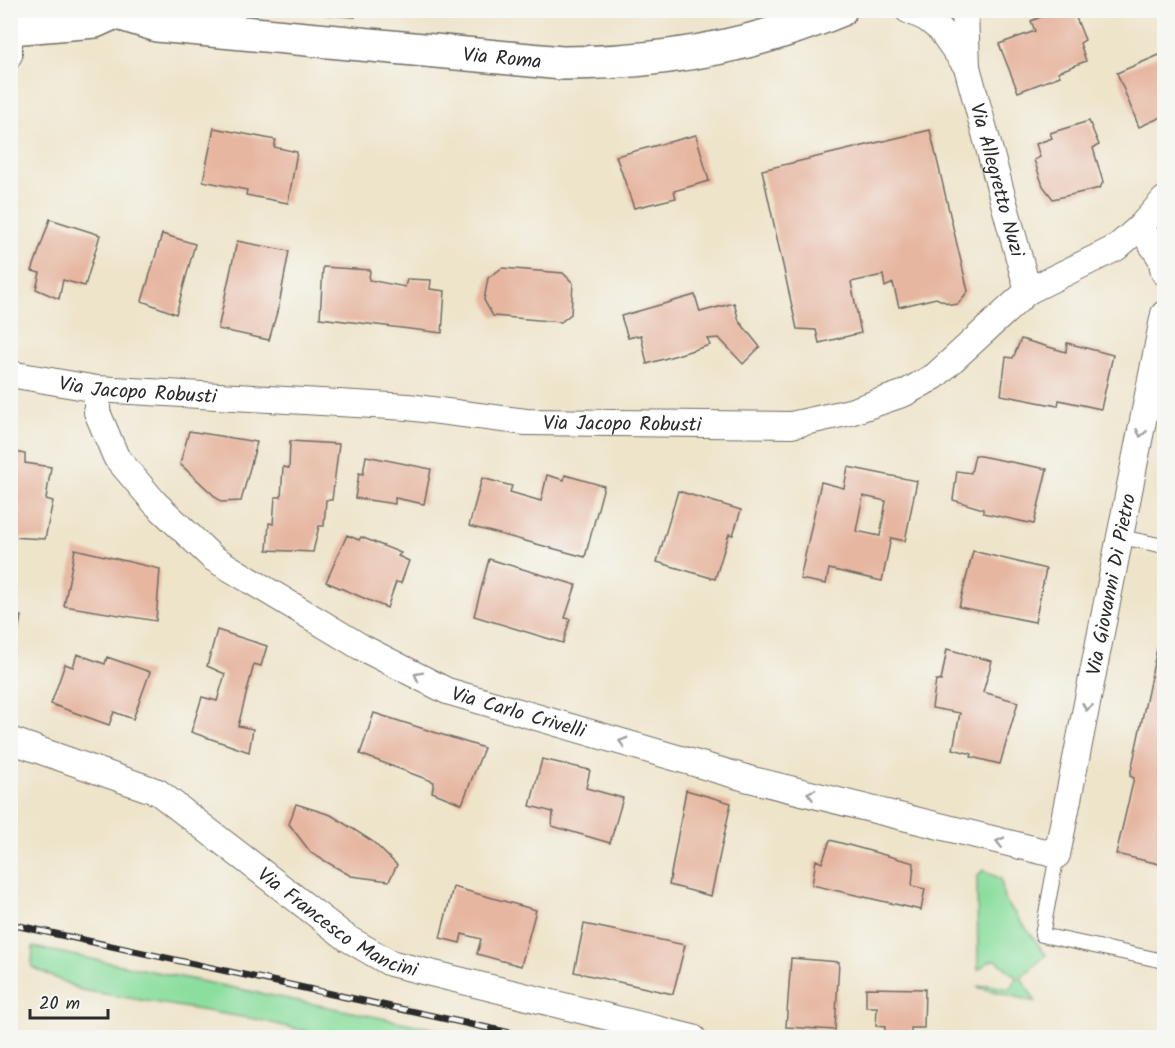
<svg xmlns="http://www.w3.org/2000/svg" width="1175" height="1048" viewBox="0 0 1175 1048" font-family="Kalam,sans-serif">
<style>
.green{fill:#8cde9f;stroke:#5c8465;stroke-width:1.5}
.building{fill:#e6b6a0;fill-rule:evenodd}
.lines{fill:none;stroke-linecap:round;stroke-linejoin:round}
.lane-casing{stroke:#6f6c63;stroke-width:16}
.street-casing{stroke:#6f6c63;stroke-width:28}
.secondary-casing{stroke:#6f6c63;stroke-width:36}
.lane{stroke:#fff;stroke-width:14}
.street{stroke:#fff;stroke-width:26}
.secondary{stroke:#fff;stroke-width:33}
.rail-casing{stroke:#2b2b2b;stroke-width:7}
.rail{stroke:#f6f6f2;stroke-width:4.5;stroke-dasharray:14;stroke-linecap:butt}
.oneway{stroke:#a0a0a0}
.labels{text-anchor:middle;stroke-width:4.5;stroke-linejoin:round;paint-order:stroke}
.street-label{font-size:20px;fill:#2b2b2b;stroke:#f6f6f2}
</style>
<rect width="100%" height="100%" fill="#f6f6f2"/>
<filter id="ink" filterUnits="userSpaceOnUse"><feTurbulence type="fractalNoise" baseFrequency=".0167" numOctaves="2"/><feDisplacementMap in="SourceGraphic" scale="12" xChannelSelector="R" yChannelSelector="G"/><feConvolveMatrix kernelMatrix="1 2 1 2 8 2 1 2 1" color-interpolation-filters="sRGB"/></filter>
<filter id="wash" filterUnits="userSpaceOnUse"><feTurbulence type="fractalNoise" baseFrequency=".008" numOctaves="4" result="noise"/><feDisplacementMap in="SourceGraphic" scale="24" xChannelSelector="R" yChannelSelector="G"/><feGaussianBlur stdDeviation="1.35" result="paint"/><feColorMatrix in="noise" values="0 0 0 0 0 0 0 0 0 0 0 0 0 0 0 0 0 1.4 0 .05"/><feComposite in="paint" operator="in"/></filter>
<g filter="url(#wash)">
<rect width="100%" height="100%" fill="#eee4ca"/>
<path class="green" d="M983,870L1001,879L1004,899L1046,955L1021,978L1036,1002L977,987L987,985L1010,989L1017,978L996,960L990,961L978,970L977,877Z
M33,947L475,1037H330L260,1020L81,990L32,967Z"/>
<g id="blocks">
<path class="building" d="M321,10H356L355,17L321,14Z
M360,10H395L394,16Z
M1058,10H1073L1085,40L1080,43L1086,61L1058,72L1060,76L1018,92L999,44L1035,31L1031,21Z
M1164,53V116L1139,127L1117,73Z
M1089,121L1099,145L1093,148L1103,182L1100,188L1053,199L1043,186L1034,160L1040,157L1036,144L1052,138L1050,133Z
M214,128L276,140L274,147L297,152L288,203L246,195L247,190L203,181Z
M930,130L968,291L958,304L952,305L936,298L899,307L893,283L885,287L883,275L851,282L861,333L819,343L816,330L797,329L762,170Z
M696,135L709,181L674,191L676,198L634,208L616,156Z
M50,219L100,235L85,286L63,280L59,299L36,289L40,273L32,271Z
M162,234L195,244L176,314L142,301Z
M237,241L289,251L279,305L269,340L218,329Z
M323,267L370,270L369,280L405,287L407,279L431,280L430,289L445,291L442,333L320,318Z
M502,268L563,273L573,283L571,314L561,322L493,316L484,300L488,278Z
M695,295L700,312L734,303L739,321L760,347L743,364L719,338L707,339L710,345L647,364L641,335L628,338L621,316Z
M1021,339L1066,352L1067,343L1113,355L1101,409L1059,400L1058,406L1001,395L1006,357L1013,358Z
M189,431L257,442L241,501L221,502L180,464Z
M290,441L339,444L332,500H326L324,526H319L313,552L267,550L269,523L273,524L275,497H281L283,467L289,468Z
M10,451L25,454V463L51,467L46,499L53,501L45,539L10,537Z
M975,455L1047,469L1034,524L983,513V509L953,500L957,471L971,473Z
M366,456L431,469L424,504L395,498V504L355,498L359,473L363,474Z
M848,467L917,481L905,541L891,538L882,581L829,569L826,584L800,579L821,482L844,488ZM863,496L886,501L880,536L856,531Z
M547,475L564,480L565,475L604,486L585,557L469,526L482,478L512,486L510,492L541,501Z
M678,491L741,510L733,535L729,534L715,579L657,562Z
M347,535L359,540L361,537L401,553L398,556L409,561L401,583L396,582L387,608L326,582Z
M75,549L160,569L156,621L64,606Z
M973,551L1046,569L1035,622L959,607Z
M489,559L576,585L565,618L570,619L563,643L474,616Z
M10,614L21,616L14,652H10Z
M1162,625H1164V865L1116,854L1134,778L1130,776Z
M217,630L267,646L261,666L254,664L238,726L253,729L249,752L191,732L202,697L217,701L225,674L207,666Z
M947,649L992,661L983,692L1018,702L1000,764L971,757L972,754L953,749L960,713L932,708L936,680L941,681Z
M77,654L105,664L107,657L150,672L133,719L114,712L109,725L51,704L65,664L73,667Z
M374,713L484,748L462,804L432,792L434,782L360,754Z
M542,759L590,770L586,788L623,798L610,843L552,826L553,812L530,806Z
M686,790L731,803L711,896L669,885Z
M296,804L331,815L372,841L397,865L389,881L351,876L311,853L289,824Z
M830,840L914,863L912,886L925,889L921,910L812,885L816,860L822,863Z
M453,887L536,910L521,966L477,954L481,939L462,934L460,943L440,938Z
M584,924L685,945L673,994L574,972Z
M791,958L839,962L835,1030L786,1027Z
M866,988L925,989L924,1028H911V1038H884L885,1027L876,1026L877,1007H866Z"/>
</g>
</g>
<g filter="url(#ink)">
<use href="#blocks" fill-opacity="0" stroke="#6f6c63" stroke-width="1.5"/>
<g class="lines">
<defs>
<path id="lane" d="M10,65L15,56V28
M1121,537L1164,546
M1057,855L1042,935L1164,961"/>
<g id="street">
<path id="s1" d="M908,10L926,18L940,29L967,67L1028,291"/>
<path d="M965,10L967,67"/>
<path d="M1140,227L1161,258L1164,272"/>
<path id="s2" d="M10,374L97,389L408,407L526,422L791,425L850,412L905,393L935,376L1028,291L1116,248L1140,227L1164,200"/>
<path id="s3" d="M97,389V412L116,457L155,503L213,558L361,647L447,691L749,779L1057,855L1164,314"/>
<path id="s4" d="M10,740L158,792L347,938L390,963L693,1038"/>
</g>
<g id="secondary">
<path id="s5" d="M10,28L95,21L115,12L157,25L562,63C659,63 750,48 840,10"/>
</g>
</defs>
<use href="#lane" class="lane-casing"/>
<use href="#street" class="street-casing"/>
<use href="#secondary" class="secondary-casing"/>
<use href="#lane" class="lane"/>
<use href="#street" class="street"/>
<use href="#secondary" class="secondary"/>
<defs>
<path id="rail" d="M10,924L534,1038"/>
</defs>
<use href="#rail" class="rail-casing"/>
<use href="#rail" class="rail"/>
</g>
<defs><path id="oneway-chevron" d="M-2-3.5L2.5 0L-2 3.5" fill="none" stroke-width="1.6" stroke-linecap="round" stroke-linejoin="round" transform="scale(1.5)"/></defs>
<g class="oneway">
<use href="#oneway-chevron" transform="translate(1141 433) rotate(101)"/>
<use href="#oneway-chevron" transform="translate(418 676) rotate(-153)"/>
<use href="#oneway-chevron" transform="translate(1087 707) rotate(101)"/>
<use href="#oneway-chevron" transform="translate(623 742) rotate(-164)"/>
<use href="#oneway-chevron" transform="translate(811 794) rotate(-166)"/>
<use href="#oneway-chevron" transform="translate(1000 842) rotate(-167)"/>
</g>
</g>
<g class="labels">
<g class="street-label">
<text dy="7" stroke="none"><textPath href="#s5" startOffset="498">Via Roma</textPath></text>
<text dy="7" stroke="none"><textPath href="#s1" startOffset="201">Via Allegretto Nuzi</textPath></text>
<text dy="7" stroke="none"><textPath href="#s2" startOffset="129">Via Jacopo Robusti</textPath></text>
<text dy="7" stroke="none"><textPath href="#s2" startOffset="615">Via Jacopo Robusti</textPath></text>
<text dy="7" stroke="none"><textPath href="#s3" startOffset="1389">Via Giovanni Di Pietro</textPath></text>
<text dy="7" stroke="none"><textPath href="#s3" startOffset="556">Via Carlo Crivelli</textPath></text>
<text dy="7" stroke="none"><textPath href="#s4" startOffset="380">Via Francesco Mancini</textPath></text>
</g>
</g>
<rect width="1175" height="1048" fill="none" stroke="#f6f6f2" stroke-width="36"/>
<path d="M30 1009v9h78v-9" fill="none" stroke="#2b2b2b" stroke-width="3"/>
<text x="39" y="1009" font-size="18" fill="#2b2b2b" stroke="#f6f6f2" stroke-width="4.5" paint-order="stroke">20 m</text>
</svg>
